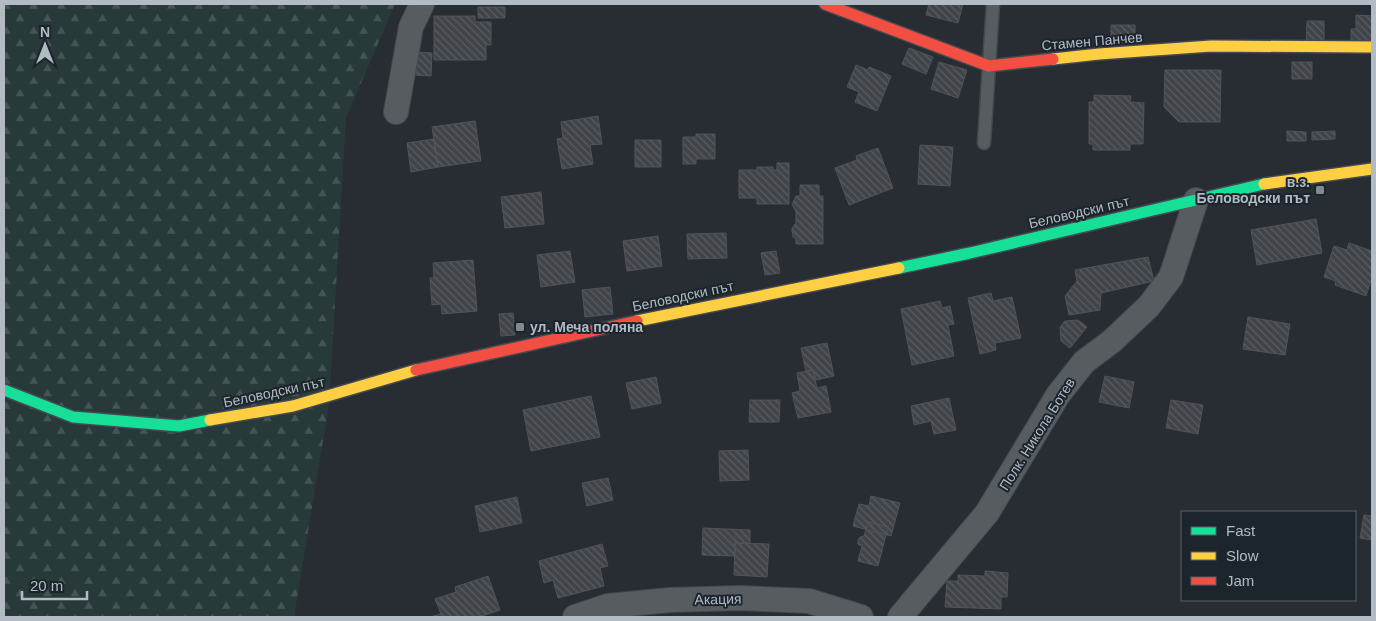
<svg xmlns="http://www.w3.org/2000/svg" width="1376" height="621" viewBox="0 0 1376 621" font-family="Arial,sans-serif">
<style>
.forest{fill:url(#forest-firs)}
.building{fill:url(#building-back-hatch);stroke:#4f545b}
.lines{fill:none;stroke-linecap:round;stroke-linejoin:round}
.lane-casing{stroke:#44484c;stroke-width:15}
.street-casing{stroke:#44484c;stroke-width:26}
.fast-casing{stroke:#454a50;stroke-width:14}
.slow-casing{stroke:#454a50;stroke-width:14}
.jam-casing{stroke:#454a50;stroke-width:14}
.lane{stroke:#575c61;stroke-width:12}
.street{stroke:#575c61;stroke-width:24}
.fast{stroke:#16e098;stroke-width:11}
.slow{stroke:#ffcf43;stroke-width:11}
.jam{stroke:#f24e42;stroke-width:11}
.poi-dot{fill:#828991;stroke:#1c242c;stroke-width:2}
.labels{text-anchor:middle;stroke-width:4;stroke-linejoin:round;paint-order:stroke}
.street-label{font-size:14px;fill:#b2bac3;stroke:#1c242c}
.poi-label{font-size:14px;font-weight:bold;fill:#b2bac3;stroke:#1c242c;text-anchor:end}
</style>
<defs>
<pattern id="forest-firs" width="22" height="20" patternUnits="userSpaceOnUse" patternTransform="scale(1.25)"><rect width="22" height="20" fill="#283939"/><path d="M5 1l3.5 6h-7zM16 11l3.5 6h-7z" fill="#455454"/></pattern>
<pattern id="building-back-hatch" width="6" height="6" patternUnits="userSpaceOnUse" patternTransform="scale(1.25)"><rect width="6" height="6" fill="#404449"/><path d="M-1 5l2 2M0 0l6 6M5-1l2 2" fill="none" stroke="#595d62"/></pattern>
</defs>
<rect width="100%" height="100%" fill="#282d33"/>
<path class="forest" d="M4,4H395L346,118L329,404L294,617H4Z"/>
<path class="building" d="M929,4H963L958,23L926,15Z
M478,7H505V18H478Z
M1356,15L1372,16V42L1351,41V29H1356Z
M434,16H475V22H491V45H486V60H434Z
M1307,21H1324V45H1306Z
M1111,25H1135V43L1111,42Z
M909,48L933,57L926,74L902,64Z
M415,52L432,53L431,76L414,75Z
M939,62L967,70L958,98L931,89Z
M1292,62H1312V79H1292Z
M856,65L868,70L869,67L891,76L877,111L855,102L859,92L847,87Z
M1165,70H1221L1220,122H1179L1164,107Z
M1094,95L1131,96L1130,102L1144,103L1143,144H1130V150H1093V144H1089V102H1094Z
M598,116L602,144L590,145L593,164L562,169L557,139L563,138L561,122Z
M475,121L481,161L438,167L432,127Z
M1287,131L1306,132V141H1287Z
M1335,131V139L1312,140V132Z
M696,134H715V159H696V164H683V137H696Z
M434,139L438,167L411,172L407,143Z
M635,140H661V167H635Z
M920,145L953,147L950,186L918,184Z
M878,148L893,188L849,205L835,168L857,160L856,156Z
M777,163H789V204H757V198H739V170H757V167H773V170H777Z
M800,185H819V196H823V244H796V239L793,237L792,231V228L796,223V212L792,204L796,196H800Z
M541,192L544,224L505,228L501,197Z
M1316,219L1322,253L1257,265L1251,230Z
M726,233L727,258L688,259L687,234Z
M658,236L662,266L627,271L623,241Z
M1349,243L1372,251V277L1366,296L1335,285L1336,281L1324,277L1334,246L1347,250Z
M570,251L575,282L541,287L537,255Z
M776,251L780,273L765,275L761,253Z
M1148,257L1154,281L1101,293L1100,310L1069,315L1065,296L1077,281L1075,270Z
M473,260L477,311L442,314L441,304L432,305L430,278H434L433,263Z
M610,287L613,314L585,317L582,290Z
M991,293L993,301L1012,297L1021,338L995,343L996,350L980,354L968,298Z
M940,301L942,308L950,306L954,324L948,325L954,356L912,365L901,309Z
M513,313L515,335L501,336L499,314Z
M1248,317L1290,324L1285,355L1243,349Z
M1078,320L1087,327L1070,348L1061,341L1060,327L1065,321Z
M827,343L834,376L816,380L813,370L806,372L801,348Z
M813,370L817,388L826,386L831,412L798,418L792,393L800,391L797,373Z
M1105,376L1134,382L1129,408L1099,402Z
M656,377L661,403L632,409L626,383Z
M591,396L600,437L531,451L523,410Z
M949,398L956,430L934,434L931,421L914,425L911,406Z
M750,400H780L779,422H749Z
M1171,400L1203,405L1198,434L1166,428Z
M748,450L749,480L720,481L719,451Z
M608,478L613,500L587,506L582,483Z
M871,496L900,503L891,536L853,526L859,504L869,506Z
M517,497L522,523L480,532L475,506Z
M1364,515L1372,516V540L1360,538Z
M868,522L888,527L878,566L858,561L862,546L858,544V540L860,537L864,536Z
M703,528L750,530V543H735V556L702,555Z
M735,543L769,544L767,577L734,575Z
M602,544L608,566L600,568L604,586L558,598L553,580L544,583L539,561Z
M985,571L1008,573L1007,597H1001V609L945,607L947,581H958V575L985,576Z
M488,576L500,610L479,617H430L441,614L435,599L456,592L455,587Z"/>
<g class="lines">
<defs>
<path id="lane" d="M984,143L993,4"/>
<path id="street" d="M396,112L411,27L422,4
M575,617L608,606L670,600L740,598L809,601L861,617
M900,617L987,513L1058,395L1084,362L1112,341L1149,306L1171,277L1196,200"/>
<path id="fast" d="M899,268L970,253L1264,184
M4,390L73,417L179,426L210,420"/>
<path id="slow" d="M1053,59L1099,54L1211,46L1372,47
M1264,184L1372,169
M637,321L899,268
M210,420L293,406L416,370"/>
<path id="jam" d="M825,4L989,66L1053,59
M416,370L637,321"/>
</defs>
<use href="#lane" class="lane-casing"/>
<use href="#street" class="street-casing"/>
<use href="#fast" class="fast-casing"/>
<use href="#slow" class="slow-casing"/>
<use href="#jam" class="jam-casing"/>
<use href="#lane" class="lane"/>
<use href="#street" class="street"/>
<use href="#fast" class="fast"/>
<use href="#slow" class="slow"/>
<use href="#jam" class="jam"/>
</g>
<g class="poi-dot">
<rect x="1315" y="185" width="10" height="10" rx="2.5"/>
<rect x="515" y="322" width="10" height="10" rx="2.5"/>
</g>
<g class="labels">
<g class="street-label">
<text transform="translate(1092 41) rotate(-5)" y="5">Стамен Панчев</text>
<text transform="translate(1079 212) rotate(-13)" y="5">Беловодски път</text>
<text transform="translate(683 296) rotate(-12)" y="5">Беловодски път</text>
<text transform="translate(274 392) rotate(-12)" y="5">Беловодски път</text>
<text transform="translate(1037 434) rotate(-58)" y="5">Полк. Никола Ботев</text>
<text transform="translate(718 599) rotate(-1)" y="5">Акация</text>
</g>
<g class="poi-label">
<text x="1310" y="187">в.з.<tspan x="1310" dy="16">Беловодски път</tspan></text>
<text x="530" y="332" text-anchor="start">ул. Меча поляна</text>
</g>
</g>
<rect width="1376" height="621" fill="none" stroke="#b2bac3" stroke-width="10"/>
<rect x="1181" y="511" width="175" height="90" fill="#1c242c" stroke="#586068"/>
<rect x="1191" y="527" width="25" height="8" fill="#16e098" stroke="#586068"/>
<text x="1226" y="536" font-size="15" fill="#b2bac3">Fast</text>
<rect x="1191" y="552" width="25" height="8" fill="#ffcf43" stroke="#586068"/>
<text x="1226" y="561" font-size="15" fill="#b2bac3">Slow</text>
<rect x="1191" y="577" width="25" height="8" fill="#f24e42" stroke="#586068"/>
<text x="1226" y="586" font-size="15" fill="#b2bac3">Jam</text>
<g transform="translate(45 45)" stroke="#1c242c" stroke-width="4" paint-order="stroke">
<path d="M0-4L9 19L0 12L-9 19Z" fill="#b2bac3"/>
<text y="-8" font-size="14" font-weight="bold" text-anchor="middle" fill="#b2bac3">N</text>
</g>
<path d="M22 591v8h65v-8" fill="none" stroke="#b2bac3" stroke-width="2.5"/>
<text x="30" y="591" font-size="15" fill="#b2bac3" stroke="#1c242c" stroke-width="4" paint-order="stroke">20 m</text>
</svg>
